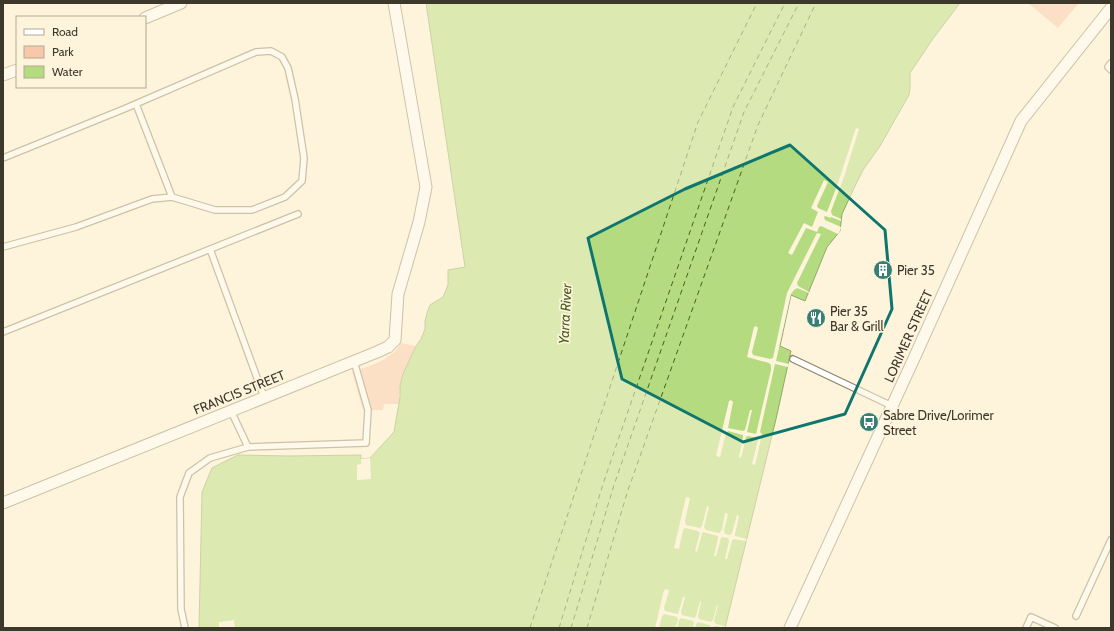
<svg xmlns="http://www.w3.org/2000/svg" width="1114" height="631" viewBox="0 0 1114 631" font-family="Cabin,sans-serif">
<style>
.green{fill:#f9c8ab}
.water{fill:#b4db7f;stroke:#90aa66}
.pier{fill:#fef4db}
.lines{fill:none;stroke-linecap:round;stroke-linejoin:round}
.ferry{stroke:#475f20;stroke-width:1;stroke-dasharray:5 4;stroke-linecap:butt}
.lane-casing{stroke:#908669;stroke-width:8}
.street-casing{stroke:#908669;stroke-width:13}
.lane{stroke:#fff;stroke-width:5.5}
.street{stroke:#fff;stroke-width:11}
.marked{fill:none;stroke:#0f766e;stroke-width:3;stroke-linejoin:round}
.labels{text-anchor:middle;stroke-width:3.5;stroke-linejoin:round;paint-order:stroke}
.poi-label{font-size:13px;fill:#3d382c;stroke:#fef4db;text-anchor:start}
.street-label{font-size:13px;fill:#3d382c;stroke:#fef4db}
.water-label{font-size:14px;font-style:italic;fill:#475f20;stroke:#fef4db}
</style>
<rect width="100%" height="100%" fill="#fef4db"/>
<path class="green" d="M1028,3H1079L1058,28Z
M401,343L416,346L403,374L400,386L399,404H384L383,410H363L352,372C369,366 392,360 401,343Z"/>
<path class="water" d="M426,3H960L932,40L910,73V89L909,95L880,146L863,170L856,184L842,214L840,231L827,247L805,301L791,295L780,346L791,351L776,419L725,628H199L202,492L212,468L238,455L288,456L361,455V459L370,458L394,432L400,397V386L403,374L416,346L421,339L425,329V321L427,313L430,305L443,297L446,290L448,285V270L465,267Z"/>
<path class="pier" d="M856,128L859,129L844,177L831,211L832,215L841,219V221L831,217V218L825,216L824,217L825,220L841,227L840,231L838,234L821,226L819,227L817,232L806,228L792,255L788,253L804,223L812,227L818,212L811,208L824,180L828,182L817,206L818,208L827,212L838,183Z
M817,233L821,234L797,283L798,286L809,292V293L797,288L794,290L791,294L776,361L789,364L788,367L775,364L760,432L762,434L755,465L752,464L758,440L757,438L748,436L746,437L741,458L739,457L743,437V435L728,431L726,433L720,457L716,456L729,401L731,400L733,402L728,428L743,431L745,430L750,410H752L747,432L756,434L771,370V365L769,363L747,357L754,327L756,326L758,328L752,352L753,355L770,359L773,358L787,293Z
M370,458L371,479L357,480V465L361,464V459Z
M686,497L690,498L685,521L686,525L700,528L702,526L707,506L709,507L704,527L706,530L719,533L722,530L725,513L728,514L724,531L725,534L730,535L732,533L737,515L739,516L735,534V536L747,539L746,541L734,539L732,541L727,559H725L729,541L728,538L722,537L721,538L716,556H714L718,538V536L703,532L702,534L697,552L695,551L700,533L698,531L685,528L683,530L679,549L674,548Z
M667,589L669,591L664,608L665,611L678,614L683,597H685L681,612L682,615L694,618L696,616L700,601L701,602L698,616L699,619L711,622L713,620L717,605H718L714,621L716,624L725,626V628L715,626L713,628H711L710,625L698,622L696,624L695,628H693L694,623L693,621L681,618L679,620L677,628H675L678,620L677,617L664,614L662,617L659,628H655L664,590Z
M234,620L235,628H219V622Z"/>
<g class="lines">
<path class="ferry" d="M530,628L698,122L757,3
M559,628L604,481L733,107L785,3
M571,628L614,485L744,112L799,3
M587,628L628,490L758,125L816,3"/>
<defs>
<path id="lane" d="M1111,63L1108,67L1111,70
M136,104L172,197
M3,158L124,109L256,52L271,51L282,57L288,68L295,99L304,158L302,181L285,197L252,210H215L172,197L152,199L76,227L3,247
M210,249L264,397
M3,332L298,214
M793,359L892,406
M231,411L248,447
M1076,616L1111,540
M185,628L181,609L180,497L189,473L210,458L248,447L366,443L368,410L354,361
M1026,628L1031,617L1055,628"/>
<path id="street" d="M145,18L181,3
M3,75L17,70
M3,503L377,352L388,347L395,340L398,294L419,222L426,187L394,3
M790,628L916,354L1021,121L1111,8"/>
</defs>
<use href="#lane" class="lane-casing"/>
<use href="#street" class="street-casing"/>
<use href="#lane" class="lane"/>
<use href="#street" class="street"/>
</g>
<path d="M0 0H1114V631H0ZM790,145L885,230L892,309L845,414L743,442L622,379L588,238L685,189Z" fill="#fef4db" fill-opacity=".55" fill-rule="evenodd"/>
<path class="marked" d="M790,145L885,230L892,309L845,414L743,442L622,379L588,238L685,189Z"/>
<defs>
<symbol id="building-disc" viewBox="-11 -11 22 22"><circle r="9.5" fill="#377e75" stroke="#fef4db"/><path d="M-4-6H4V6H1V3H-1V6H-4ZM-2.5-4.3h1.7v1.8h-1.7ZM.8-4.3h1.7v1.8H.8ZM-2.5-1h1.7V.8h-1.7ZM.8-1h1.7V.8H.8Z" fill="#fff"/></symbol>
<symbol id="restaurant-disc" viewBox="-11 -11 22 22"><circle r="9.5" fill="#377e75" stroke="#fef4db"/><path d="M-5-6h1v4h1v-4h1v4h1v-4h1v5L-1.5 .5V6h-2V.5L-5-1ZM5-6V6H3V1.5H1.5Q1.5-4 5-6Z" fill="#fff"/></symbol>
<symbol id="bus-disc" viewBox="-11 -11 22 22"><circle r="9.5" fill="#377e75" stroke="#fef4db"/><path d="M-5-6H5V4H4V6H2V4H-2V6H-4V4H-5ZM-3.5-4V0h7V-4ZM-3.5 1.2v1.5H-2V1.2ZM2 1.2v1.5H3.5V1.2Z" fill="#fff"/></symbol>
</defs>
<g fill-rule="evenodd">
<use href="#building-disc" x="872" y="259" width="22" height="22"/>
<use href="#restaurant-disc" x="805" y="307" width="22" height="22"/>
<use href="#bus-disc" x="858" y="411" width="22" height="22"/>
</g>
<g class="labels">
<g class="poi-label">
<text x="897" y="275">Pier 35</text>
<text x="830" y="316">Pier 35<tspan x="830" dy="15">Bar &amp; Grill</tspan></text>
<text x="883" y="420">Sabre Drive/Lorimer<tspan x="883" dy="15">Street</tspan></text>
</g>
<g class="street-label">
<text transform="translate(908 336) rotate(-66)" y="5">LORIMER STREET</text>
<text transform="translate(239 392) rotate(-22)" y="5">FRANCIS STREET</text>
</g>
<g class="water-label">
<text transform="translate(565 314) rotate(-87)" y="5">Yarra River</text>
</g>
</g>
<rect width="1114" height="631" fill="none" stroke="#3d382c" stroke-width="8"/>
<rect x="16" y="16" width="130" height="72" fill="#fef4db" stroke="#b1a995"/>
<rect x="24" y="29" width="20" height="6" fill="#ffffff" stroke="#b1a995"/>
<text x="52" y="36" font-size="12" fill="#3d382c">Road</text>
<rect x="24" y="46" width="20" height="12" fill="#f9c8ab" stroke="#b1a995"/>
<text x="52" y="56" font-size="12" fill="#3d382c">Park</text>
<rect x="24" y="66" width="20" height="12" fill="#b4db7f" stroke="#b1a995"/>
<text x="52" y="76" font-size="12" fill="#3d382c">Water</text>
</svg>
